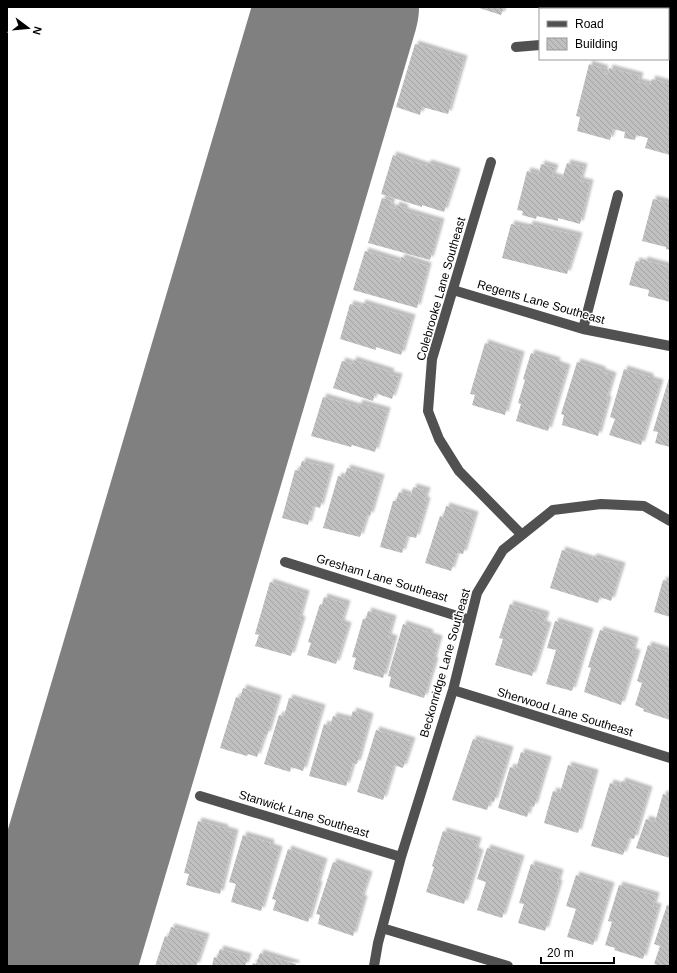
<svg xmlns="http://www.w3.org/2000/svg" width="677" height="973" viewBox="0 0 677 973" font-family="Arial,sans-serif">
<style>
.lines{fill:none;stroke-linecap:round;stroke-linejoin:round}
.runway{stroke:#808080;stroke-width:164}
.building{fill:url(#building-back-hatch);filter:url(#shadow)}
.minor{stroke:#515151;stroke-width:10}
.labels{text-anchor:middle;stroke-width:3;stroke-linejoin:round;paint-order:stroke}
.street-label{font-size:12px;fill:#000;stroke:#fff}
</style>
<defs>
<pattern id="building-back-hatch" width="6" height="6" patternUnits="userSpaceOnUse"><rect width="6" height="6" fill="#c0c0c0"/><path d="M-1 5l2 2M0 0l6 6M5-1l2 2" fill="none" stroke="#a3a3a3"/></pattern>
<filter id="shadow"><feDropShadow dx="3.5" dy="-3.5" stdDeviation="1" flood-color="#0004"/></filter>
</defs>
<rect width="100%" height="100%" fill="#fff"/>
<g class="lines">
<path class="runway" d="M53,966L337,7"/>
</g>
<path class="building" d="M476,7H504L501,15Z
M415,44L464,59L448,114L422,107L420,115L396,107Z
M589,64L605,69L604,73L608,74L609,68L640,76L638,82L650,85L652,79L670,84V155L645,148L648,138L636,135L635,140L624,138L625,132L613,129L610,140L577,131L580,117L576,116Z
M393,155L426,166L428,163L457,172L444,212L422,205V207L381,194Z
M567,163L584,167L580,181L590,183L580,224L558,218V221L537,216L536,219L522,215L523,211L517,210L527,171L539,174L541,164L555,168L552,176L562,179Z
M382,198L392,201L390,207L395,209L396,205L405,208L404,211L441,222L430,260L368,243Z
M653,199L670,203V250L666,249V247L642,241Z
M511,224L529,228V224L579,236L567,274L502,258Z
M365,251L400,262L401,257L428,266L417,308L353,290Z
M644,260L670,267V302L648,296L649,290L629,285L636,261L644,263Z
M362,303L412,318L401,355L376,347V350L340,339L350,304L361,307Z
M485,343L521,355L505,415L472,405L475,395L470,394Z
M531,353L557,361L556,364L567,368L548,431L516,421L521,404L518,403L525,380L523,379Z
M353,360L391,372L390,375L399,377L392,399L375,393L373,401L333,388L342,361L352,364Z
M577,362L602,370V372L613,376L606,399L608,400L598,436L562,425L564,415L561,414Z
M624,369L650,377V380L660,383L641,445L609,435L615,419L610,417Z
M669,378L670,379V447L655,443L658,432L653,431Z
M323,397L358,407L359,403L387,411L375,452L352,445L351,447L311,436Z
M302,461L331,468L320,508L313,506L308,525L282,518L295,470L299,471Z
M347,468L381,478L370,516L367,515L360,537L323,528L338,476L344,478Z
M413,487L427,491L424,500L427,501L416,538L407,536L402,553L380,547L393,501H396L399,492L411,496Z
M446,506L475,515L463,554L457,553L451,571L425,563L440,516L443,517Z
M562,550L592,560L593,557L622,566L611,601L600,597L598,603L550,588Z
M663,580L670,582V617L654,612Z
M270,582L306,594L299,619L302,620L291,656L255,646L259,635L255,634Z
M324,597L347,604L341,623L348,626L336,664L307,655L311,643L308,642L320,604L322,605Z
M510,604L546,615L543,624L548,626L532,676L495,665L503,639L499,638Z
M368,611L393,619L388,637L394,639L383,678L353,669L356,658L352,657L363,619H366Z
M555,621L590,632L572,691L546,684L556,650L547,648Z
M403,624L430,633L429,636L439,639L433,661H435L424,698L389,687L391,677L388,676Z
M600,630L635,641L632,652L637,653L621,705L584,692L591,668L588,667Z
M648,645L670,652V720L643,711L644,709L635,705L642,683L637,681Z
M243,688L278,699L267,735L265,734L257,757L248,754L247,756L220,748L236,697L240,698Z
M289,698L322,708L303,771L291,767L290,772L264,764L279,715L284,716Z
M353,711L370,717L357,764L353,763L346,786L309,776L324,724L330,726L333,716L350,720Z
M376,730L412,741L403,768L394,765L383,800L357,792Z
M473,739L510,750L494,802L490,801L487,810L452,800Z
M521,752L548,760L534,807L530,806L527,817L498,808L510,767L516,769Z
M568,765L595,773L578,833L544,823L553,791L560,793Z
M622,781L649,790L634,839L629,838L623,855L591,846L610,783L620,786Z
M663,794L670,796V858L636,848L646,819L655,822Z
M198,821L225,828L224,830L235,833L220,894L186,885L189,874L184,873Z
M443,831L478,841L475,851L480,853L464,904L426,892L434,867L432,866Z
M243,835L271,843L270,847L279,850L261,911L231,902L236,884L229,882Z
M487,848L521,859L502,918L477,910L486,882L477,879Z
M288,849L324,862L317,885H319L308,922L273,910L276,900L272,899Z
M333,862L369,875L361,899H364L353,936L318,924L320,915L316,914Z
M531,864L560,873L557,883L559,884L545,931L518,923L524,904L519,903Z
M576,875L611,886L593,945L567,937L576,909L566,906Z
M619,885L656,896L653,906L658,907L643,959L614,950L615,948L605,945L612,922L608,921Z
M667,905L670,906V966H660L654,964L660,946L654,944Z
M171,927L206,937L196,966H155L165,936L168,937Z
M220,949L248,957L245,966H212L214,957L217,958Z
M260,953L296,964V966H252L253,963L256,964Z"/>
<g class="lines">
<path class="minor" d="M668,34H670
M516,47L540,45
M491,162L432,359L428,411L439,439L459,471L522,535
M453,290L583,329L670,346
M583,329L618,195
M285,562L470,620
M453,690L670,758
M200,796L401,857
M382,928L508,966
M374,966L378,943L401,857L453,690L477,593L503,550L553,510L601,504L644,506L670,521"/>
</g>
<g class="labels">
<g class="street-label">
<text transform="translate(441 289) rotate(-74)" y="4">Colebrooke Lane Southeast</text>
<text transform="translate(541 302) rotate(16)" y="4">Regents Lane Southeast</text>
<text transform="translate(382 578) rotate(17)" y="4">Gresham Lane Southeast</text>
<text transform="translate(445 663) rotate(-74)" y="4">Beckonridge Lane Southeast</text>
<text transform="translate(565 712) rotate(17)" y="4">Sherwood Lane Southeast</text>
<text transform="translate(304 814) rotate(17)" y="4">Stanwick Lane Southeast</text>
</g>
</g>
<rect width="677" height="973" fill="none" stroke="#000000" stroke-width="16"/>
<rect x="539" y="8" width="130" height="52" fill="#ffffff" stroke="#999999"/>
<rect x="547" y="21" width="20" height="6" fill="#515151" stroke="#999999"/>
<text x="575" y="28" font-size="12" fill="#000000">Road</text>
<rect x="547" y="38" width="20" height="12" fill="url(#building-back-hatch)" stroke="#999999"/>
<text x="575" y="48" font-size="12" fill="#000000">Building</text>
<g transform="translate(28 28) rotate(106)" stroke="#ffffff" stroke-width="3" paint-order="stroke">
<path d="M0-3L7 15L0 10L-7 15Z" fill="#000000"/>
<text y="-6" font-size="11" font-weight="bold" text-anchor="middle" fill="#000000">N</text>
</g>
<path d="M541 957v6h73v-6" fill="none" stroke="#000000" stroke-width="2"/>
<text x="547" y="957" font-size="12" fill="#000000" stroke="#ffffff" stroke-width="3" paint-order="stroke">20 m</text>
</svg>
